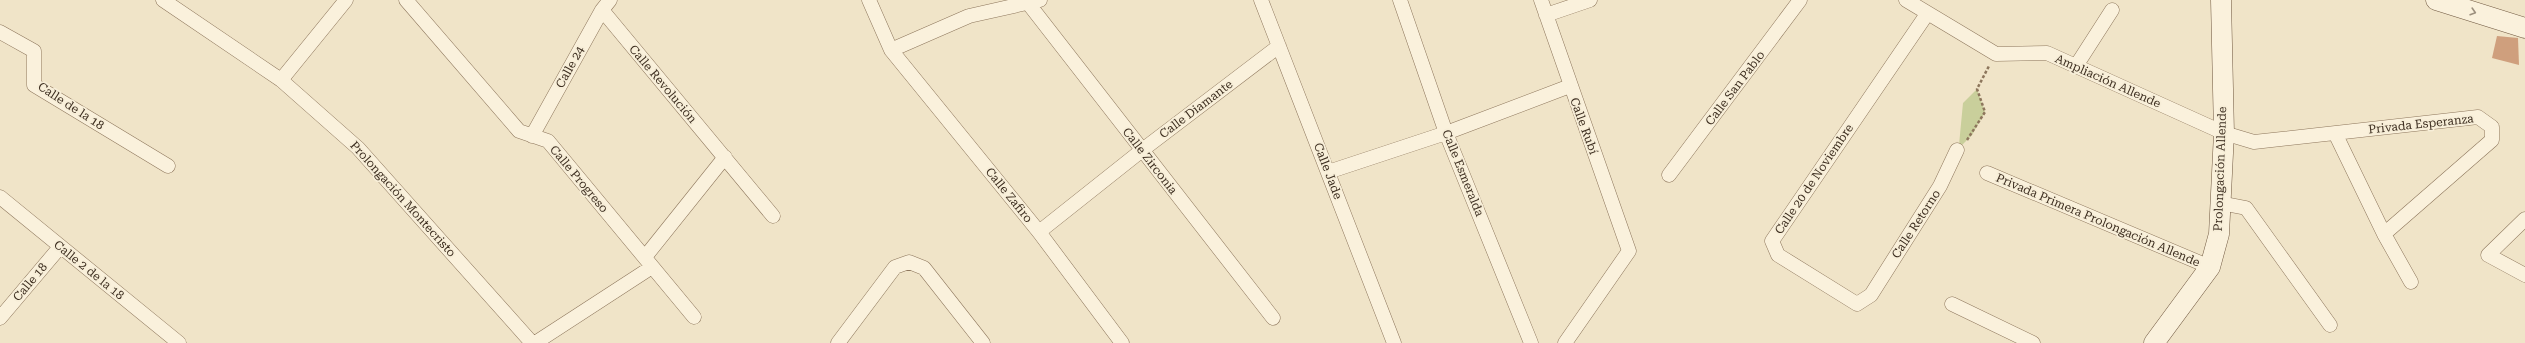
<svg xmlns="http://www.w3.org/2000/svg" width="2525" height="343" viewBox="0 0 2525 343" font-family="'Roboto Serif',serif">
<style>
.green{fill:#c9cf9b}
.building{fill:#cf9f7d}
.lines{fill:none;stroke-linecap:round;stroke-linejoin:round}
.street-casing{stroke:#8d765c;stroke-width:15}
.secondary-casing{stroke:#6f573f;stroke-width:21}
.path{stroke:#8d765c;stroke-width:2.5;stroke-dasharray:3 2;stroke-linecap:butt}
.street{stroke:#faf1dc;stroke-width:14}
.secondary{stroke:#faf1dc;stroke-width:20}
.oneway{stroke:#9c907e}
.labels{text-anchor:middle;stroke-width:3.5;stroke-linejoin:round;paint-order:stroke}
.street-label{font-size:12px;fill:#3d2e20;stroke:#f7eed8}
</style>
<rect width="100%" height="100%" fill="#f0e4c8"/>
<path class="green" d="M1977,89L1985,112L1972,135L1957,150L1959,145L1963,103Z"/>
<path class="building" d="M2497,36L2518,38L2519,65L2492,58Z"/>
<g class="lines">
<defs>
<path id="street" d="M163,0L281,80L358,148L532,343
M406,0L519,131L548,141L694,317
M869,0L891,50L1039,232L1122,343
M1261,0L1394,343
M1400,0L1446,133L1531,343
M1541,0L1629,251L1565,343
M1906,0L1996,54L2047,53L2224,133L2254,142L2478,117L2492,127V140L2384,234
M1028,3L1273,318
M602,10L773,216
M1927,14L1772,241L1778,255L1857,304L1871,295L1940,186L1957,150
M1546,15L1590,0
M0,32L34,51V85L168,166
M891,50L969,16L1040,0
M2076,66L2112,10
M281,80L346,0
M2335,133L2384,234L2411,282
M532,136L602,10L610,0
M1328,172L1446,133L1570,86
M1987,173L2210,267
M1669,175L1800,0
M0,197L179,343
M2220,203L2246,208L2330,325
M2525,219L2488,255L2525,275
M1039,232L1141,151L1279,46
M645,257L725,157
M1952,304L2033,343
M0,318L60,247
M535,343L652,267
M838,343L895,267L909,262L924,268L983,343"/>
<path id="secondary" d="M2436,0L2525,28
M2154,343L2210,267L2219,234L2224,133L2221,0"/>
</defs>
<use href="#street" class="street-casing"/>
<use href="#secondary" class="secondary-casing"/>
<path class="path" d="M1967,140L1985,112L1977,89L1989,66"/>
<use href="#street" class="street"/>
<use href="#secondary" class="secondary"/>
</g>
<defs><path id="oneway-chevron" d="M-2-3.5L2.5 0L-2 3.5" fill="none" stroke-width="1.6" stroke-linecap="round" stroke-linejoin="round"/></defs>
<use class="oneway" href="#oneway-chevron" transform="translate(2473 12) rotate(17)"/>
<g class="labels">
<g class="street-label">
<text transform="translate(570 67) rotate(-61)" y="4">Calle 24</text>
<text transform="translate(2108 81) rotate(24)" y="4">Ampliación Allende</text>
<text transform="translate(663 84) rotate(50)" y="4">Calle Revolución</text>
<text transform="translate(1735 88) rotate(-53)" y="4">Calle San Pablo</text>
<text transform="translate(71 106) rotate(33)" y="4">Calle de la 18</text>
<text transform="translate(1196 109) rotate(-37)" y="4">Calle Diamante</text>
<text transform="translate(2421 124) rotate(-6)" y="4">Privada Esperanza</text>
<text transform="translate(1584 126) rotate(70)" y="4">Calle Rubí</text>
<text transform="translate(1150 161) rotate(52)" y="4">Calle Zirconia</text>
<text transform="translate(2220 169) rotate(-88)" y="4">Prolongación Allende</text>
<text transform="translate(1328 171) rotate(69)" y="4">Calle Jade</text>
<text transform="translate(1463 173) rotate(68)" y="4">Calle Esmeralda</text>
<text transform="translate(579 179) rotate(50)" y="4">Calle Progreso</text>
<text transform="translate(1814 179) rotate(-56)" y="4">Calle 20 de Noviembre</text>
<text transform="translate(1009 195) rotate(51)" y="4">Calle Zafiro</text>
<text transform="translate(403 199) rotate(48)" y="4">Prolongación Montecristo</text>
<text transform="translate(2098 220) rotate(23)" y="4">Privada Primera Prolongación Allende</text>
<text transform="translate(1916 224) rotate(-57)" y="4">Calle Retorno</text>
<text transform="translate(89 270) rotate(39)" y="4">Calle 2 de la 18</text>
<text transform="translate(30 282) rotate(-50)" y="4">Calle 18</text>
</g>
</g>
</svg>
